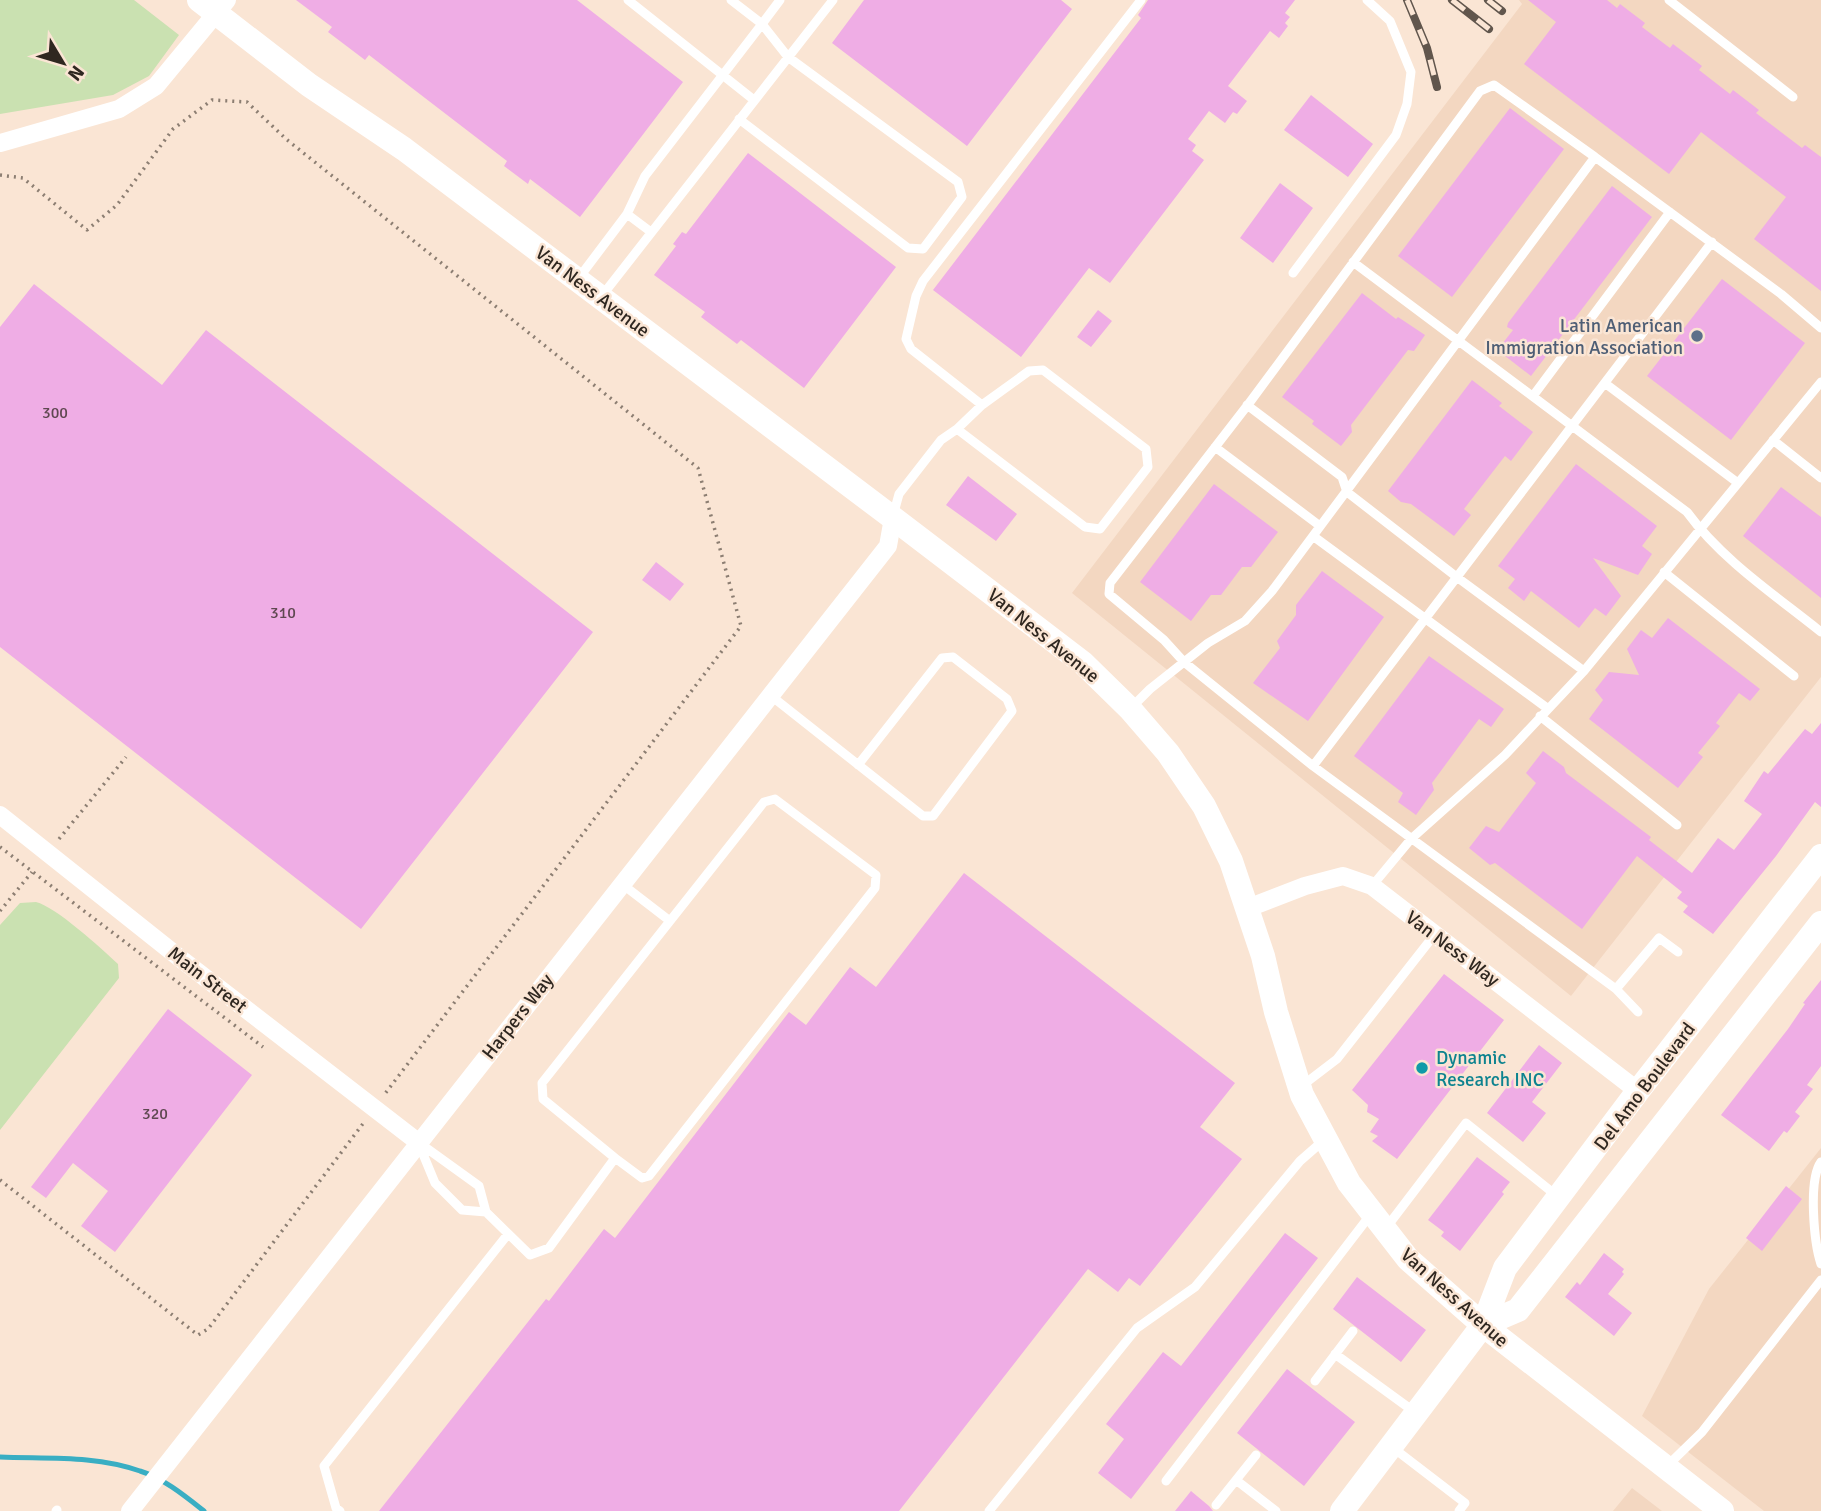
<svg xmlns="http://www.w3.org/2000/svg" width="1821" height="1511" viewBox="0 0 1821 1511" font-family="Signika,sans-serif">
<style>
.built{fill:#f3d7c1}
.green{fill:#cae1b1}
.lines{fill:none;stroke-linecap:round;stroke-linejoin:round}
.stream{stroke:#39aec3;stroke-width:5}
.building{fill:#efade5}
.path{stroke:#8c7e72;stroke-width:3.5;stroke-dasharray:2 5;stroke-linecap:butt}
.service{stroke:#fff;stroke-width:9}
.minor{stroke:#fff;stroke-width:18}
.secondary{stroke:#fff;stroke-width:24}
.rail-casing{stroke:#61564d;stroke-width:8}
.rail{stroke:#fae5d4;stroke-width:5;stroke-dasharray:16;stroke-linecap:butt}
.service-dot{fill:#5c6f8a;stroke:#fae5d4;stroke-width:2.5}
.culture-dot{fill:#0f9aa8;stroke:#fae5d4;stroke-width:2.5}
.labels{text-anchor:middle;stroke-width:5;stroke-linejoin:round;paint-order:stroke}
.number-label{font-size:16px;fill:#5f4851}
.street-label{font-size:19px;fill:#2f2720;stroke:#fae5d4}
.service-label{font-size:19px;fill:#4e5e75;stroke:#fae5d4;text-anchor:end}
.culture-label{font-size:19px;fill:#0d838f;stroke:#fae5d4;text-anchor:start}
</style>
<rect width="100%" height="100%" fill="#fae5d4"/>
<path class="built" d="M1519 0H1821V677L1571 996 1072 593 1522 4Z
M1821 1148V1511H1764L1642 1416 1709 1289Z
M1632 1488 1662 1511H1613Z"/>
<path class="green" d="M0 0H134L179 35 149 76 113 95 0 114Z
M36 902C56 907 101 948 118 964L119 978 0 1130V925L20 903Z"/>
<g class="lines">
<path class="stream" d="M0 1457C46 1459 95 1455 140 1471 163 1478 185 1496 204 1511"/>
</g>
<path class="building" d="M296 0H577L683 82 580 217 530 179 528 184 504 166 507 161 369 55 365 60 328 32 332 27Z
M864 0H1061L1072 9 967 146 832 43Z
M1148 0H1295L1285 13 1290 17 1285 23 1288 26 1279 38 1270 31 1228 86 1247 101 1237 114 1233 112 1225 123 1209 111 1188 139 1196 145 1192 151 1204 160 1110 283 1089 268 1021 357 933 290 1141 18 1138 15Z
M1528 0H1607L1617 8 1620 4 1645 23 1642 27 1670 48 1673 44 1702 66 1699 70 1730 94 1733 90 1759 110 1756 113 1802 148 1805 145 1821 157V291L1754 239 1786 197 1701 132 1669 174 1524 64 1556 22Z
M1311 95 1373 144 1348 177 1284 130Z
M1510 108 1564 149 1452 297 1398 256Z
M748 153 896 267 804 388 741 340 737 344 701 317 705 312 654 275 676 246 673 244 682 232 686 234Z
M1280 183 1313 208 1273 263 1240 238Z
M1612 186 1652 217 1531 376 1500 352 1502 350 1499 348 1513 330 1507 327 1508 323Z
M1722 279 1805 343 1731 440 1647 376Z
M34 284 162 385 206 330 593 632 361 929 0 647V327Z
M1362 293 1396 319 1398 317 1425 335 1414 351 1408 350 1351 425 1352 432 1341 446 1312 424 1314 421 1282 397Z
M1098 310 1112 321 1091 347 1077 337Z
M1472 380 1502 403 1499 406 1533 432 1511 461 1505 456 1464 509 1471 515 1454 536 1411 504 1401 502 1388 491Z
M1576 464 1657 526 1642 546 1652 554 1638 575 1593 558 1621 596 1606 616 1595 608 1579 628 1531 591 1524 601 1508 588 1515 579 1498 566Z
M968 476 1017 514 996 541 946 505Z
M1214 484 1278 532 1251 567H1242L1221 595H1211L1191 621 1140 582Z
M1781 487 1821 517V598L1743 536Z
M656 562 684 584 670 601 642 580Z
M1322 571 1384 617 1308 721 1253 683 1280 648 1277 641 1296 615V605Z
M1668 618 1760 689 1750 701 1739 693 1716 723 1720 726 1698 753 1703 757 1678 788 1589 719 1603 700 1595 690 1609 672 1639 675 1627 649 1641 630 1652 638Z
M1429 656 1504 709 1491 727 1479 719 1432 783 1434 790 1416 815 1398 802 1403 793 1354 756Z
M1821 723V807L1815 802 1776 856 1713 934 1683 912 1688 906 1677 898 1682 892 1637 856 1582 929 1495 863 1490 865 1469 848 1486 826 1499 832 1536 783 1526 773 1543 751 1564 767 1566 773 1651 837 1649 840 1692 873 1718 838 1734 850 1762 814 1744 801 1764 771 1768 774 1805 729 1812 734Z
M964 873 1235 1083 1200 1127 1242 1159 1140 1286 1129 1278 1118 1292 1088 1269 899 1511H379L546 1299 549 1301 604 1229 615 1238 789 1012 806 1025 850 967 876 987Z
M1444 974 1504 1020 1397 1159 1372 1141 1378 1136 1370 1132 1379 1119 1367 1112 1368 1105 1352 1090Z
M1821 980V1066L1807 1085 1813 1089 1795 1112 1800 1116 1787 1133 1784 1131 1769 1151 1721 1115 1788 1029 1805 1004 1803 1003Z
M168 1009 252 1075 115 1252 81 1226 108 1191 73 1163 46 1198 31 1187Z
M1539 1045 1562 1063 1532 1102 1546 1113 1523 1142 1487 1113Z
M1477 1157 1510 1182 1502 1192 1504 1194 1460 1251 1441 1236 1444 1232 1428 1220Z
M1786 1186 1802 1199 1762 1251 1746 1238Z
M1285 1233 1318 1258 1131 1499 1098 1473 1124 1439 1106 1424 1163 1352 1181 1366Z
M1604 1253 1624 1269 1622 1272 1624 1274 1608 1294 1632 1313 1614 1336 1565 1297 1577 1282 1580 1285Z
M1357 1277 1426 1330 1401 1362 1333 1309Z
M1287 1369 1355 1422 1304 1486 1237 1433Z
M1191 1491 1209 1506 1213 1511H1175Z"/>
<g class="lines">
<path class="path" d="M0 175 23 178 87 230 117 205 173 129 212 100 247 102 286 139 698 468 741 626 384 1095
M59 839 126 757
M0 847 263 1047
M0 911 32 872
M0 1180 198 1335 208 1329 365 1121"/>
<path class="service" d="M628 0 754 100
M731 0 762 24 780 0
M1669 0 1793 97
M1595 157 1781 294 1821 328
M627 214 651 232
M1353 262 1687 512C1722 560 1775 595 1821 632
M1293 273 1396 135 1407 104 1411 72 1390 21 1367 0
M578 279 627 214 645 176 762 24 788 57 958 182 962 197 923 249 908 248 739 119
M601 297 833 0
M1606 384 1738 483
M1533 396 1670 212
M982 405 911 349 906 339 916 296 923 281 1141 0
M1247 405 1342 477 1347 492 1458 578 1584 671
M1773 440 1821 478
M1215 447 1320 526
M893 516 899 494 941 440 957 429 982 405 1029 371 1043 370 1146 449 1148 467 1100 529 1085 527 957 429
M1313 536 1547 708
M1664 572 1794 676
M770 695 923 816H933L1012 711 1007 699 953 657 942 658 858 765
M1131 708 1150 689 1208 643 1245 621 1272 591 1595 157 1494 85 1480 91 1250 402 1110 583 1109 594 1164 640 1184 662 1313 766 1616 989 1659 938 1678 952
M1540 716 1677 825
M1313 766 1712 242
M622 884 670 921
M1372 886 1411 839 1505 755 1584 671 1821 382
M1616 989 1638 1012
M1303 1085 1337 1059 1435 934
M418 1142 479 1186 486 1212 462 1210 435 1183Z
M1821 1162C1808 1180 1814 1243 1821 1264
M486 1212 530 1255 549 1248 615 1158 642 1178 649 1176 875 888 876 875 775 799 764 802 542 1083 543 1099 615 1158
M1386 1228 1466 1123 1557 1196
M1335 1354 1416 1413
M1315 1381 1353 1331
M1392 1447 1465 1503 1459 1511
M1666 1467 1702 1432 1821 1280
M1236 1480 1276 1511
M1166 1481 1371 1214
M1216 1505 1256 1455
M56 1511 57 1510
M340 1511 336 1508 324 1466 508 1234
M989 1511 1137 1328 1195 1287 1300 1161 1324 1140"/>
<path class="minor" d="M0 143 119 109 156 86 227 0
M0 815 181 959 418 1142
M1248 908 1305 886 1343 876 1372 886 1638 1091
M130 1511 888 546 893 518"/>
<path class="secondary" d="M199 0 309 85 404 149 893 518 1083 663 1130 709 1168 753 1204 806 1231 861 1263 956 1276 1012 1302 1095 1349 1183 1408 1259 1483 1325 1722 1511
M1483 1325 1518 1310 1821 923
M1342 1511 1483 1325 1505 1268 1638 1091 1821 856"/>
<defs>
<path id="rail" d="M1407 0 1427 48 1437 87
M1452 0 1489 29
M1488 0 1502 11"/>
</defs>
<use href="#rail" class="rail-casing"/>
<use href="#rail" class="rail"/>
</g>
<circle class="service-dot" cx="1697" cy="336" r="7"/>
<circle class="culture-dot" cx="1422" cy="1068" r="7"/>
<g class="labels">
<g class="number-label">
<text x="55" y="418">300</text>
<text x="283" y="618">310</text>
<text x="155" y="1119">320</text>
</g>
<g class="street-label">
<text transform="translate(593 291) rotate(37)" y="7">Van Ness Avenue</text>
<text transform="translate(1044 635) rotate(39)" y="7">Van Ness Avenue</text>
<text transform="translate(1453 948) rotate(37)" y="7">Van Ness Way</text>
<text transform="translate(208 979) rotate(38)" y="7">Main Street</text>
<text transform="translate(517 1016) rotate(-52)" y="7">Harpers Way</text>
<text transform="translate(1644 1086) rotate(-53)" y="7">Del Amo Boulevard</text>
<text transform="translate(1455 1297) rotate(42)" y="7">Van Ness Avenue</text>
</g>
<g class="service-label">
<text x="1683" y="332">Latin American<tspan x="1683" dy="22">Immigration Association</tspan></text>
</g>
<g class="culture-label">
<text x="1436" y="1064">Dynamic<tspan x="1436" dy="22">Research INC</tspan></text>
</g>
</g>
<g transform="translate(63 63) rotate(128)" stroke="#fae5d4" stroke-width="5" paint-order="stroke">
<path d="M0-5L12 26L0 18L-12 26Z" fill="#2f2720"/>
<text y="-10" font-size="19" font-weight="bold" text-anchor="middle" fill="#2f2720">N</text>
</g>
</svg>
